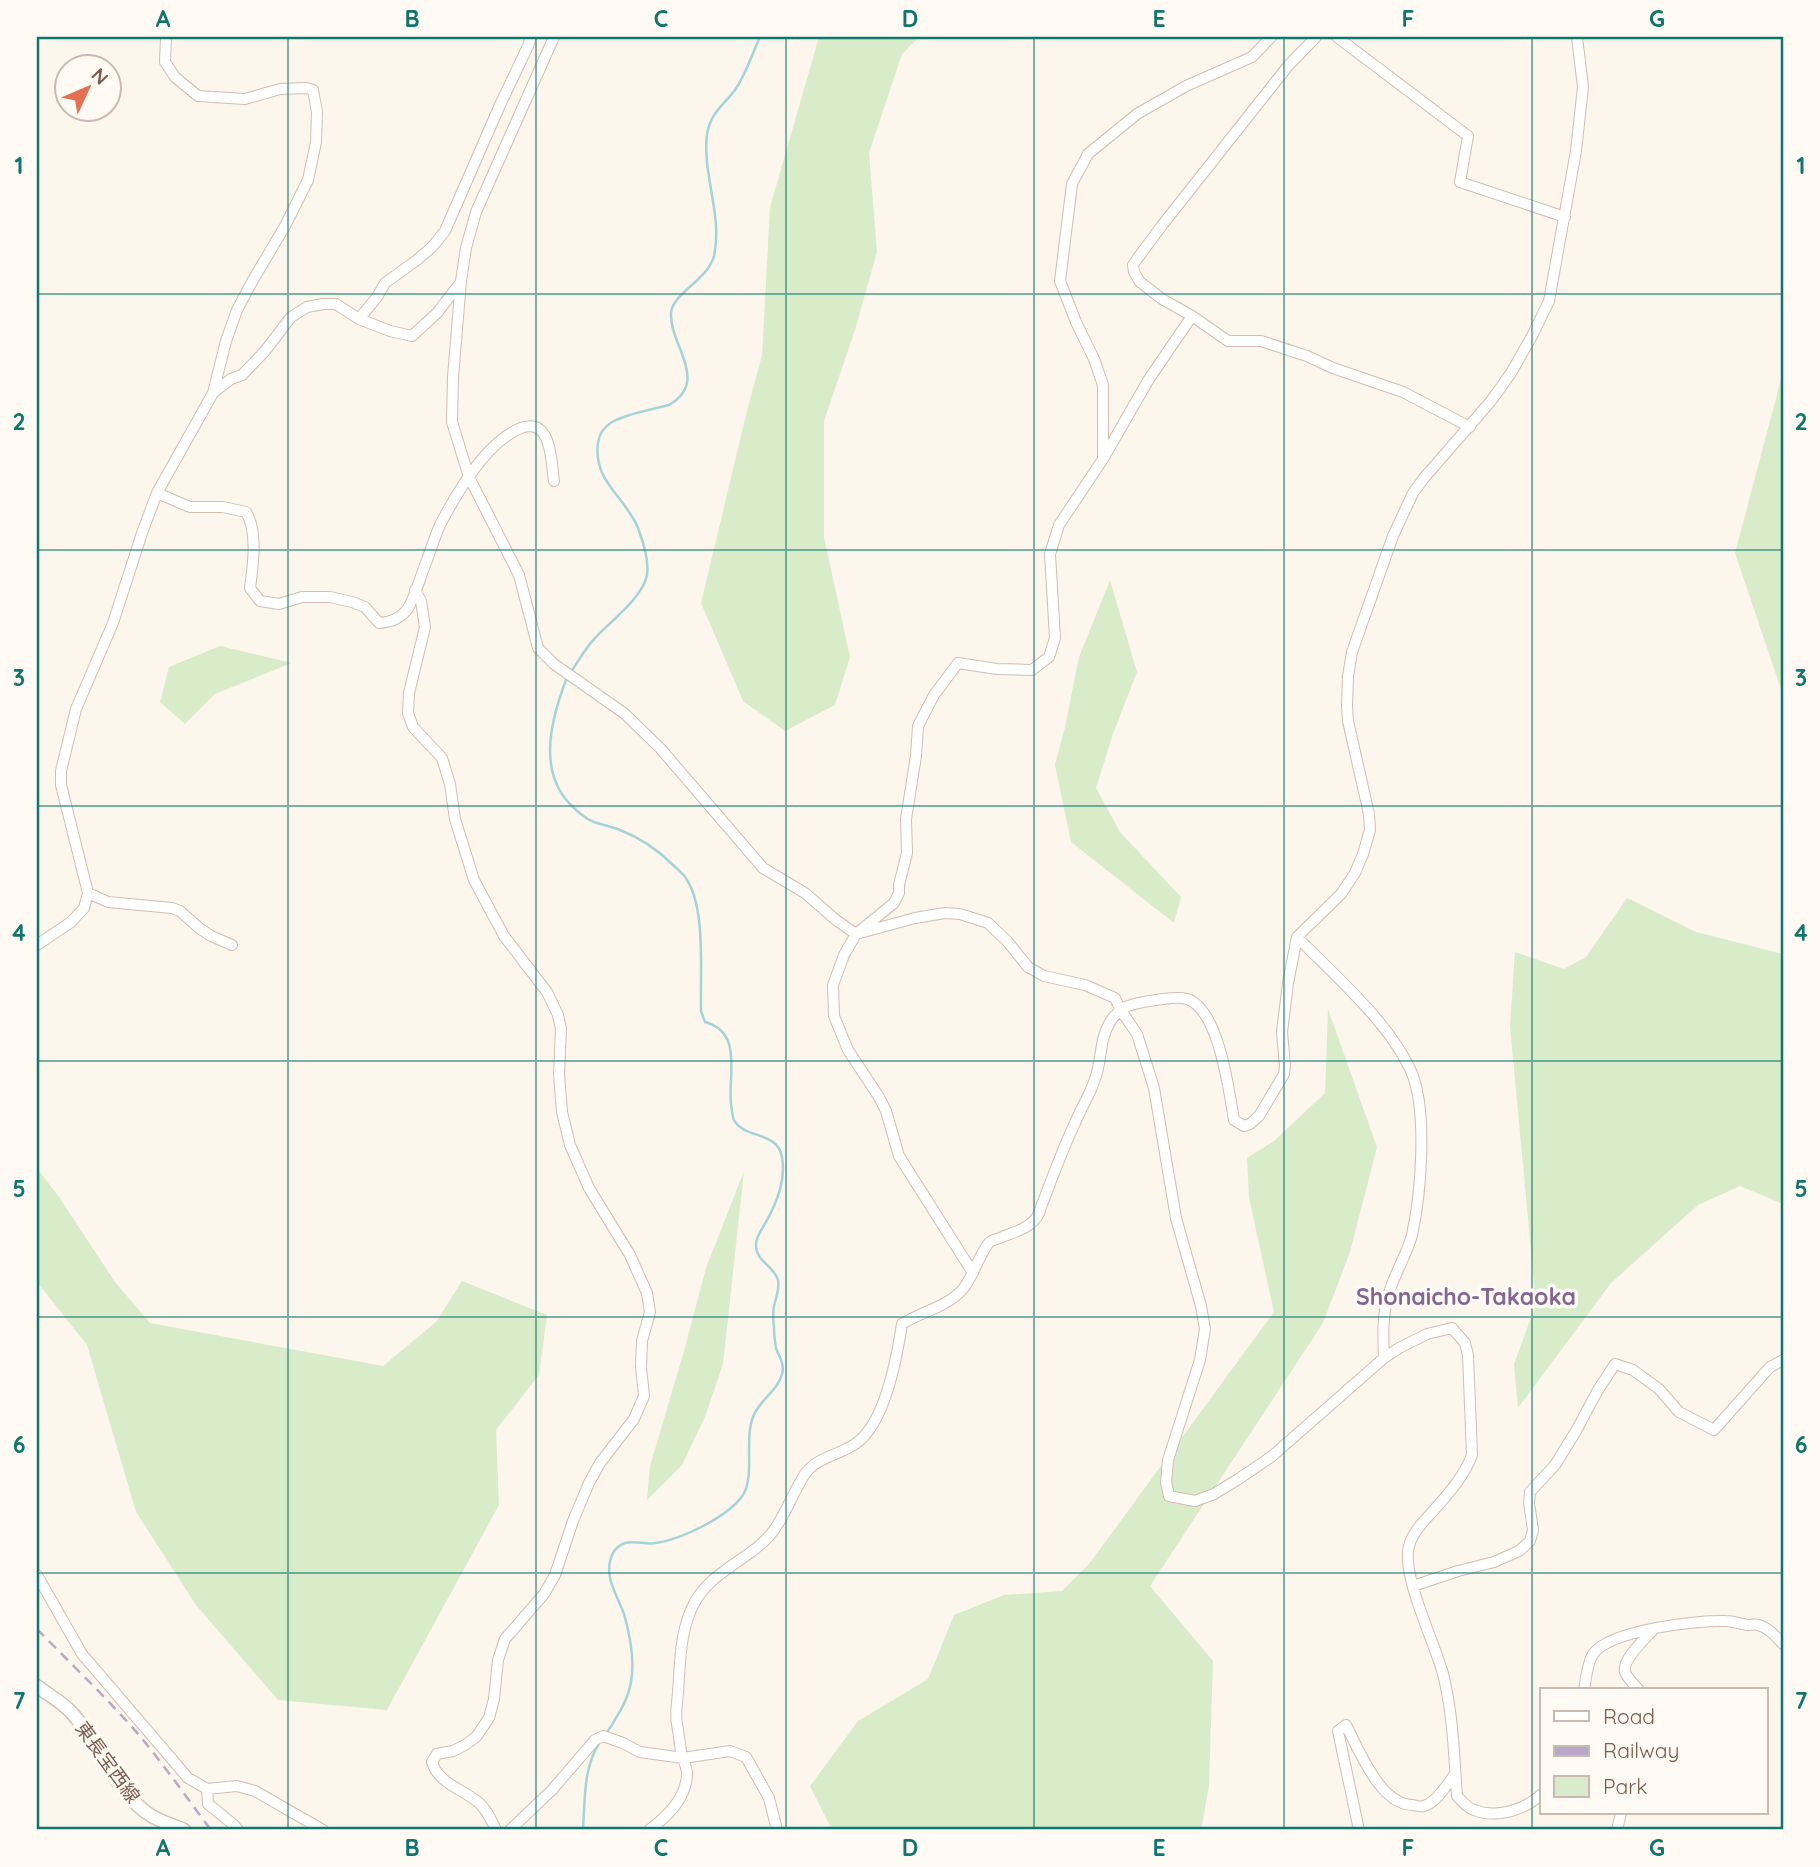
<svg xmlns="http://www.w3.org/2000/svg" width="1820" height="1867" viewBox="0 0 1820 1867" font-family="Quicksand,'Noto Sans JP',sans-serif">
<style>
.green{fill:#d8ecc9}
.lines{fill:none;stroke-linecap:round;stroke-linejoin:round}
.stream{stroke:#a5d3da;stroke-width:2.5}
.street-casing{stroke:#d1beb0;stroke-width:12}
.secondary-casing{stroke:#d6c0b0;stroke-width:15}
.street{stroke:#fff;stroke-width:10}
.secondary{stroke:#fff;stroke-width:12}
.rail{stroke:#b9a8c9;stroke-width:2.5;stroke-dasharray:10 7;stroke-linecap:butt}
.grid{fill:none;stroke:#0f766e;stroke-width:2;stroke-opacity:0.55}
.labels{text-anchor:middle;stroke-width:7;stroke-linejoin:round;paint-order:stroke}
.street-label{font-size:19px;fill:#7a5c4d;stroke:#fffaf3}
.quarter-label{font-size:23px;font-weight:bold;fill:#846695;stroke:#fffaf3}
.neatline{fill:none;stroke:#0f766e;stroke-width:2.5}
.grid-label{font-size:23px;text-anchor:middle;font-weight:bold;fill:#0f766e}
</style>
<rect width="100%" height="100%" fill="#fdf6ec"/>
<path class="green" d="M819 37H919L902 54 869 153 877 252 855 330 824 421V537L850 657 835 705 785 731 743 701 701 603 747 411 762 355 770 207Z
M1783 372V695L1735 553Z
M1110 580 1137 672 1113 734 1096 788 1120 832 1181 897 1174 923 1071 842 1055 765 1065 727 1079 657Z
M220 646 292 663 215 694 185 724 160 702 169 667Z
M1627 898 1696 932 1783 954V1204L1740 1186 1698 1205 1611 1283 1518 1408 1514 1364 1536 1304 1510 1026 1515 952 1564 969 1586 957Z
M1328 1009 1377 1147 1350 1252 1323 1323 1150 1586 1213 1661 1209 1786 1201 1830H832L810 1786 858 1721 928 1679 954 1615 1004 1595 1062 1591 1089 1564 1274 1312 1249 1198 1247 1158 1274 1141 1325 1093Z
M37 1168 59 1197 115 1282 150 1323 383 1366 436 1322 462 1281 547 1315 539 1375 496 1430 499 1505 387 1710 278 1700 196 1605 136 1512 87 1345 37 1282Z
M744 1171 723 1364 705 1417 682 1465 647 1500 650 1466 684 1351 706 1268Z"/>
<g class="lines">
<path class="stream" d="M571 672C579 660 586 647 596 637 611 621 643 597 647 575 649 561 643 541 638 528 625 496 593 482 598 443 599 434 604 427 612 422 629 413 651 410 669 405 710 381 670 346 671 314 671 294 708 280 714 256 723 215 702 175 707 134 711 112 723 106 735 90 746 74 752 54 760 37
M567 677C552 717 537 768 569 803 577 811 584 818 594 822 603 825 612 827 620 830 641 838 657 849 673 865 677 869 684 874 687 880 706 909 700 976 701 1011L705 1022C743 1032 728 1074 731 1104 732 1109 732 1115 734 1120 744 1139 778 1131 782 1157 786 1180 777 1202 766 1222 762 1229 755 1238 756 1246 756 1261 774 1266 778 1280 780 1290 776 1297 774 1306 773 1313 773 1321 774 1327 774 1334 775 1342 776 1348 779 1357 785 1364 782 1374 778 1391 759 1400 753 1417 744 1440 755 1476 743 1495 728 1517 682 1539 656 1543 646 1545 635 1540 625 1543 620 1545 615 1549 613 1553 602 1575 617 1594 624 1614 630 1635 635 1660 631 1682 628 1701 616 1718 606 1734
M583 1830C585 1801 583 1767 600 1742"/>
<defs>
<path id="street" d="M554 37 476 212 466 248 461 281 453 377 452 422 469 477 519 575 538 648 554 664 625 714 660 748 763 868 805 893 836 920 856 934 915 918 945 913 960 914 988 923 1007 941 1028 967 1044 976 1085 985 1115 998 1120 1009 1137 1034 1154 1088 1176 1218 1201 1306 1205 1329 1200 1360 1168 1460 1166 1482 1169 1496 1195 1501 1214 1494 1237 1480 1271 1457 1384 1358 1399 1348 1427 1334 1452 1328 1465 1343 1468 1355 1472 1455C1464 1477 1448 1494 1433 1511 1424 1521 1412 1533 1409 1546 1401 1575 1435 1643 1443 1674 1453 1713 1454 1755 1457 1796 1462 1801 1467 1808 1474 1810 1497 1819 1524 1810 1542 1794
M1316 37 1288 66 1163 224 1137 259 1133 265 1134 272 1140 282 1162 299 1192 316 1228 341H1261L1307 356 1333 368 1403 392 1470 427
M1337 37 1468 136 1460 182 1565 217
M359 319 377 297 385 283 417 260 432 247 445 231 500 105 528 46 531 37
M214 392 231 379 242 375 265 351 291 317 307 307 323 304H336L359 319 390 331 412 336 437 313 461 282
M1103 458V385L1094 359 1076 322 1060 281 1072 184 1088 154 1137 114 1186 86 1252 57 1271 37
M157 493 190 507H223L246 512C258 531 253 566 250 588L260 601 279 604 302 597H330L352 602 365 607 379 623C391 622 399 619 407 610 414 600 422 572 427 560 431 549 435 536 440 525 456 494 487 441 521 428 552 417 551 461 554 481
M415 590 421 601 425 627 409 693 408 713 413 727 442 758 450 784 455 819 474 880 504 936 547 992 558 1015 561 1029 559 1074 562 1112 570 1145 589 1188 630 1255 647 1293 650 1312 642 1341 641 1367 644 1396 634 1419 600 1463 589 1483 573 1521 555 1575 544 1594 505 1639 498 1660 494 1699 489 1718 476 1737 465 1745 453 1751 437 1754 432 1762C438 1783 462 1789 478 1802 487 1809 491 1820 496 1830
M88 893 108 902 172 908 180 911 199 928 211 936 232 945
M1297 937C1335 976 1389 1022 1411 1071 1428 1110 1421 1194 1412 1235 1407 1254 1396 1271 1390 1290 1382 1312 1383 1335 1384 1358
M37 945 71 922 84 908 88 893 61 785V771L76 709 113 623 142 533 157 493 213 393 226 341 237 310 253 280 285 226 308 180 316 142 317 112 313 90 306 88 280 89 245 99 198 96 175 77 165 62 166 37
M973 1273 899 1156 886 1111 879 1097 848 1050 834 1016 833 985 844 955 856 934 894 903 899 893V885L907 853 906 819 916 756 918 726 934 695 958 663 997 669 1032 670 1049 657 1055 638 1050 554 1059 525 1103 459 1149 379 1192 316
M37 1575 82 1654 188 1778 207 1789 237 1786 255 1791 323 1830
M1413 1586 1458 1571 1494 1562 1519 1551 1530 1541 1533 1530 1529 1503 1530 1492 1555 1465 1576 1431 1598 1390 1615 1364 1633 1370 1659 1389 1679 1412 1714 1430 1770 1367 1783 1360
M1584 1690C1586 1679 1587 1664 1593 1654 1610 1630 1698 1620 1726 1621 1733 1621 1740 1624 1747 1625 1751 1625 1755 1624 1758 1625 1768 1627 1777 1637 1783 1644
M1639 1690C1635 1685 1627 1678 1625 1672 1622 1659 1645 1639 1653 1630
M207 1789 208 1804 234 1825 238 1830
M510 1830 552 1790 595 1740 603 1736 623 1743 640 1752 683 1758 730 1751 746 1757 769 1798 777 1830
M649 1830C667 1817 685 1800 687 1776 688 1770 684 1762 682 1756 680 1746 679 1735 677 1724 675 1714 677 1703 678 1693 680 1662 680 1627 696 1600 711 1575 739 1563 760 1545 783 1526 789 1498 805 1474 817 1456 843 1455 859 1441 886 1419 897 1357 902 1324 922 1311 946 1308 963 1289 972 1279 982 1248 990 1242 992 1240 996 1239 1000 1238 1016 1231 1037 1227 1041 1207 1052 1179 1062 1150 1075 1123 1081 1108 1090 1095 1095 1079 1102 1061 1099 1040 1110 1022 1121 1004 1136 1003 1156 1000 1166 999 1178 996 1187 999 1219 1009 1229 1091 1234 1120L1244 1126 1250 1124 1259 1116 1284 1074 1285 1066 1282 1032 1288 983 1297 937 1341 894 1355 873 1363 854 1370 830 1369 814 1348 721 1347 706 1348 676 1352 652 1393 536 1413 493 1424 478 1491 401 1511 373 1532 336 1549 301 1576 151 1583 87 1577 37
M1359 1830 1338 1731 1346 1725C1359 1750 1380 1805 1413 1805 1417 1806 1421 1807 1424 1806 1437 1802 1447 1784 1455 1774
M1617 1830 1621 1813"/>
<path id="secondary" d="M37 1686C48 1695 62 1702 71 1712 101 1744 113 1791 150 1815 161 1822 173 1825 184 1830"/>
</defs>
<use href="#street" class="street-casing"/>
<use href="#secondary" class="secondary-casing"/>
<use href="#street" class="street"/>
<use href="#secondary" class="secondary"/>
<path class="rail" d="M37 1629C71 1664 107 1698 139 1735 164 1765 187 1798 211 1830"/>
</g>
<path class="grid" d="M288 37V1830M536 37V1830M786 37V1830M1034 37V1830M1284 37V1830M1532 37V1830M37 294H1783M37 550H1783M37 806H1783M37 1061H1783M37 1317H1783M37 1573H1783"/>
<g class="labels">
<g class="street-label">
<text transform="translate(108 1762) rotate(54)" y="7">東長宝西線</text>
</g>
<g class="quarter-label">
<text x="1466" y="1305">Shonaicho-Takaoka</text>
</g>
</g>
<rect width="1820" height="1867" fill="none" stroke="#fffaf3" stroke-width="77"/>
<rect x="1540" y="1688" width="228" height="126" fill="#fffaf3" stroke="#cabbb1" stroke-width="2"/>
<rect x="1554" y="1711" width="35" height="10" fill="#ffffff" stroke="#cabbb1" stroke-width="2"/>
<text x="1603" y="1724" font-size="21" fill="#7a5c4d">Road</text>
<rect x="1554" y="1746" width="35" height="10" fill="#b9a8c9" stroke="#cabbb1" stroke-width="2"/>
<text x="1603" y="1758" font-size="21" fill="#7a5c4d">Railway</text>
<rect x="1554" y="1776" width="35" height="21" fill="#d8ecc9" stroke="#cabbb1" stroke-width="2"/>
<text x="1603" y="1794" font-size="21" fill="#7a5c4d">Park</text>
<g transform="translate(88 88) rotate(46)"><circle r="33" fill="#fffaf3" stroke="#cabbb1" stroke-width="2"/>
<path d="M0-5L12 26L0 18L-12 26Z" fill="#e76f51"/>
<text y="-10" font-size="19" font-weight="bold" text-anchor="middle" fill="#7a5c4d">N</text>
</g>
<rect x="38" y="38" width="1744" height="1790" class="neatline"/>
<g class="grid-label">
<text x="163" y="27">A</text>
<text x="412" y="27">B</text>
<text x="661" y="27">C</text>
<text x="910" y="27">D</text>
<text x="1159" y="27">E</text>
<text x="1408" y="27">F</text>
<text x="1657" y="27">G</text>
<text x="19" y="174">1</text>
<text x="1801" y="174">1</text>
<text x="19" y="430">2</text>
<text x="1801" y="430">2</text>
<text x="19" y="686">3</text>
<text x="1801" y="686">3</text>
<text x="19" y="941">4</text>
<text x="1801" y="941">4</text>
<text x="19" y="1197">5</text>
<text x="1801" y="1197">5</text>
<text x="19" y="1453">6</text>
<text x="1801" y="1453">6</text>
<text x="19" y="1709">7</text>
<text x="1801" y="1709">7</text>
<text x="163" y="1856">A</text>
<text x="412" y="1856">B</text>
<text x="661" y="1856">C</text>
<text x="910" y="1856">D</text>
<text x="1159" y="1856">E</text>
<text x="1408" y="1856">F</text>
<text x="1657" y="1856">G</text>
</g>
</svg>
